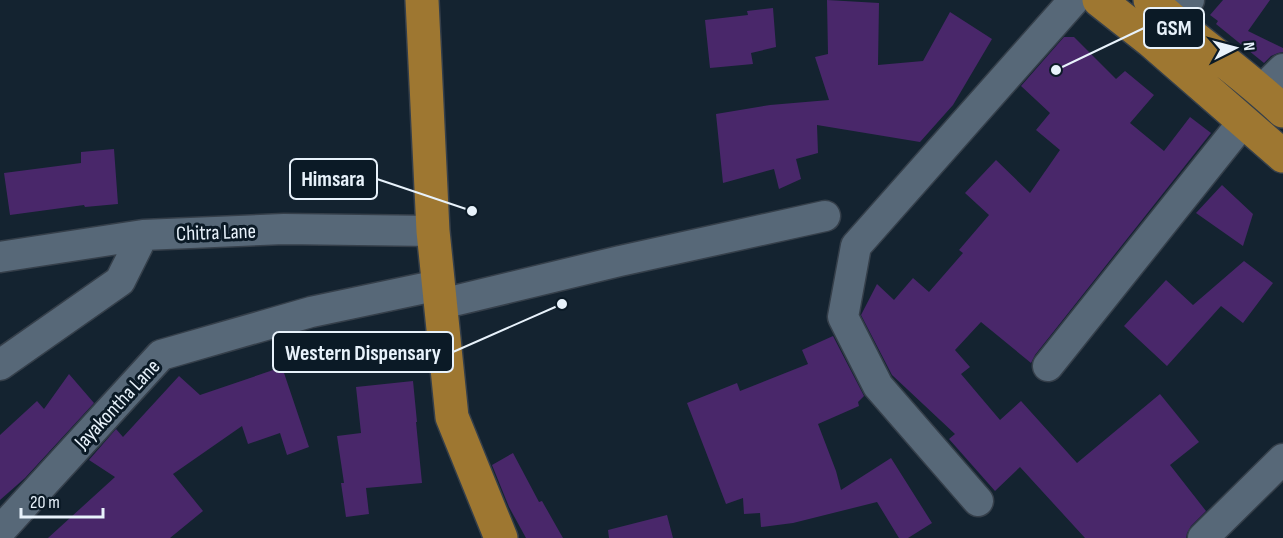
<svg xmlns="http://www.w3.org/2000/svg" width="1283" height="538" viewBox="0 0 1283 538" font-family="'Sofia Sans Condensed',sans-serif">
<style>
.building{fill:#49276a}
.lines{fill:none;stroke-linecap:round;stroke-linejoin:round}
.street-casing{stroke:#353f4a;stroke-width:33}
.primary-casing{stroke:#353f4a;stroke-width:36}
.street{stroke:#576878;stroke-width:30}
.primary{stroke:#9e7731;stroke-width:33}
.labels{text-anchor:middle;stroke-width:6;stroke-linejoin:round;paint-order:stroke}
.street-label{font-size:21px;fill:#e8f2fb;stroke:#0b1a26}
.leader{fill:none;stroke:#e8f2fb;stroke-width:2}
.callout-dot{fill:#e8f2fb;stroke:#0b1a26;stroke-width:2}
.callout{fill:#0b1a26;stroke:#e8f2fb;stroke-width:2}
.callout-label{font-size:22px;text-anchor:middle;font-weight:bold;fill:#e8f2fb}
</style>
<rect width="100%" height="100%" fill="#142330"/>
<path class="building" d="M827 0 879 3 878 65 923 61 950 12 992 39 953 105 920 142 817 125 818 153 796 159 801 179 779 189 774 169 723 183 716 114 770 105 829 100 815 57 828 54Z
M1223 0H1270L1248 31 1283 48V52L1278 53 1271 56 1264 63 1216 24 1218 21 1210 15Z
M773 8 776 47 751 53 753 64 710 68 705 20 748 15 747 11Z
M1064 37H1074L1116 79 1125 71 1154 95 1130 123 1164 151 1190 117 1211 133 1035 355 1031 363 981 322 955 350 970 367 961 374 1000 420 1021 401 1077 463 1160 394 1199 442 1170 465 1206 511 1191 526 1187 533 1186 538H1085L1020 467 995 491 949 439 955 434 892 375 861 315 877 284 894 300 913 278 929 292 963 253 959 250 989 215 965 193 996 160 1030 193 1060 150 1036 130 1050 113 1021 86Z
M114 149 118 204 85 207 84 205 10 215 4 173 81 163V152Z
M1222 185 1253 214 1243 246 1196 213Z
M1244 261 1273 283 1243 323 1221 306 1167 366 1124 326 1166 280 1193 305Z
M833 336 864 396 858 402 859 406 818 424 836 471 841 490 891 458 932 523 908 538H899L877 502 793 523 761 527 760 513 744 514 743 498 726 504 687 403 737 383 740 391 808 364 802 350Z
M282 367 309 447 287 455 280 433 248 444 242 426 173 474 203 511 170 538H48L115 477 89 460 116 429 123 437 179 376 200 395Z
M69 374 94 403 25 478 0 500V435L37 401 44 409Z
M413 381 417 422H416L422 483 366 488 369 514 346 517 341 483H344L337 436 361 433 356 387Z
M513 453 539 502 542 501 563 538H526L509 507 492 465Z
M667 515 673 538H609L608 530Z"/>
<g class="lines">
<defs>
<path id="street" d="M1171 20 1189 0
M1261 91 1283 69
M0 257 143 235 284 229 433 231
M441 304 620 261 825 216
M0 365 120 281 143 235
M1048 366 1243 122
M978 501 878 386 843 317 856 246 1074 0
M0 531 161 355 311 312 439 285
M1203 538 1283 459"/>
<path id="primary" d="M422 0 433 231 452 417 501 538
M1099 0 1151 41 1283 156
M1150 0C1192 39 1241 71 1283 111"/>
</defs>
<use href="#street" class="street-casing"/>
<use href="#primary" class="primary-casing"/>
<use href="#street" class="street"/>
<use href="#primary" class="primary"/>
</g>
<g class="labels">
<g class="street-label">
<text transform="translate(216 232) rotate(-2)" y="7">Chitra Lane</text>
<text transform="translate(117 404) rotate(-47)" y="7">Jayakontha Lane</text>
</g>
</g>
<path class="leader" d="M1056 70L1144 28M472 211L377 179M562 304L453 352"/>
<g class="callout-dot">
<circle cx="1056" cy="70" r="6"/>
<circle cx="472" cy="211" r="6"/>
<circle cx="562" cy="304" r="6"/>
</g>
<g class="callout">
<rect x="1144" y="8" width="60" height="40" rx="6"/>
<rect x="290" y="159" width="87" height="40" rx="6"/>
<rect x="273" y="332" width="180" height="40" rx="6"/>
</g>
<g class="callout-label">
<text x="1174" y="35">GSM</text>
<text x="333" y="186">Himsara</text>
<text x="363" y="360">Western Dispensary</text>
</g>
<g transform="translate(1235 48) rotate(84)" stroke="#0b1a26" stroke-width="4.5" paint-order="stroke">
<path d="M0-4.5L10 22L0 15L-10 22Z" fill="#e8f2fb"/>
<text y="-9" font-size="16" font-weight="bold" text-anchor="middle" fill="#e8f2fb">N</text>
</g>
<path d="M21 508v9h82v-9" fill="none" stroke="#e8f2fb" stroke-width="3"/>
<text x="30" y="508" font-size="18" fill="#e8f2fb" stroke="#0b1a26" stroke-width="4.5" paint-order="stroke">20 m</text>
</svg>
